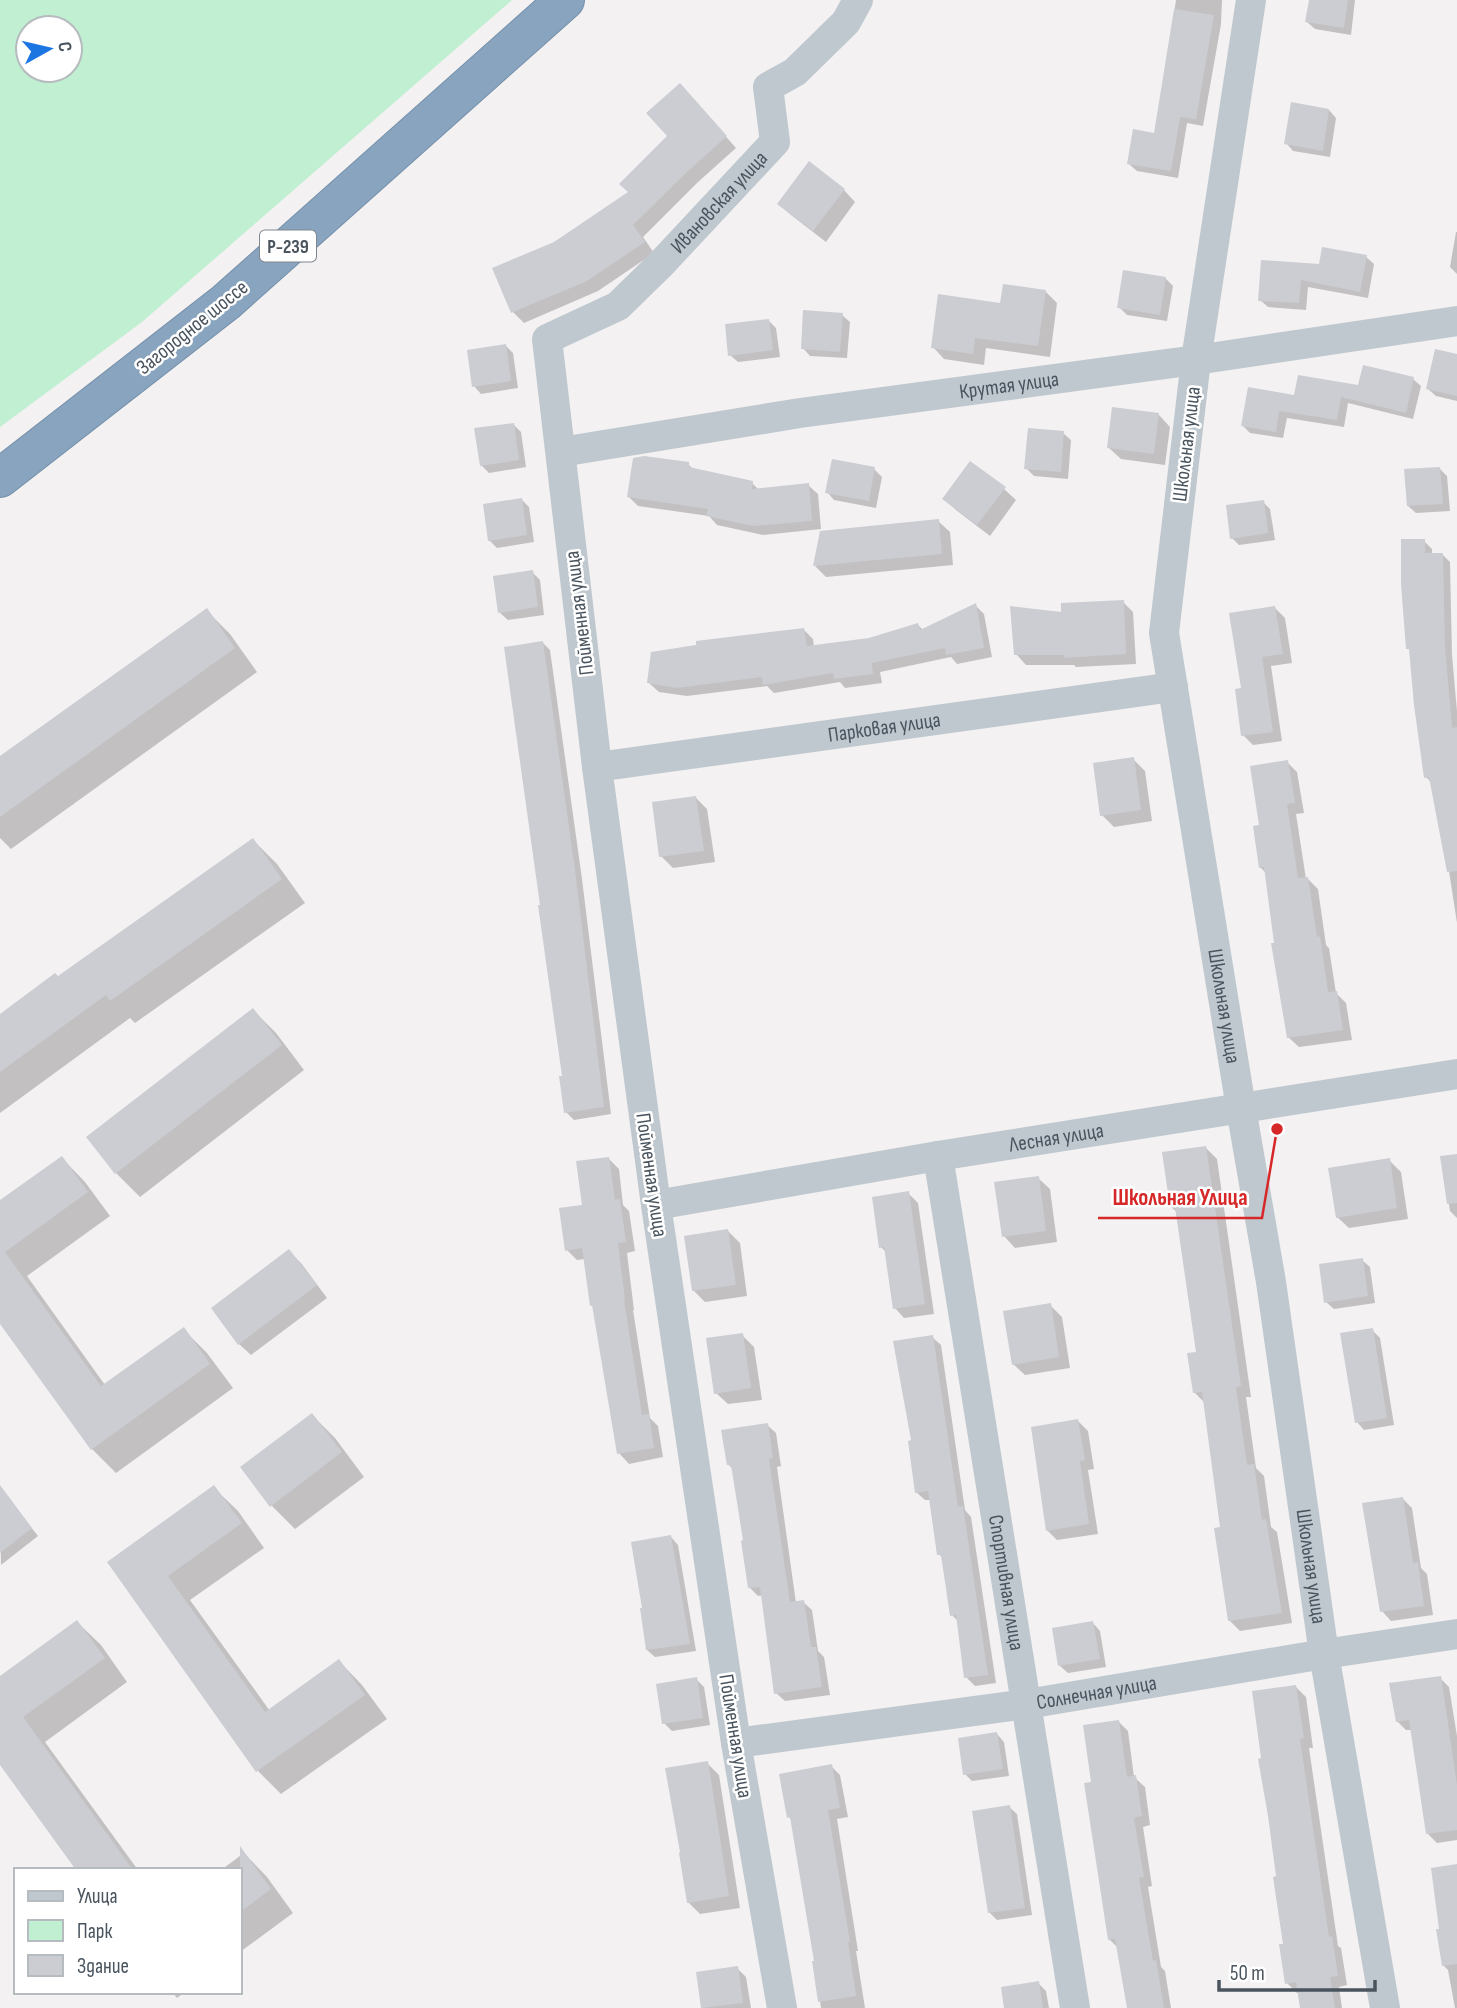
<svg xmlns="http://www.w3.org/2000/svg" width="1457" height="2008" viewBox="0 0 1457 2008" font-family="'Sofia Sans Condensed',sans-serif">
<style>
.green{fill:#c0efd2;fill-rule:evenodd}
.shadow{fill:#0003}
.building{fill:#cbcdd3}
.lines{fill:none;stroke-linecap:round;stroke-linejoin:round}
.highway-casing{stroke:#748faa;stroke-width:40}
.minor{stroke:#bfc8cf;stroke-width:30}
.highway{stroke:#89a4be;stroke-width:38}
.labels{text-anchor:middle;stroke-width:5;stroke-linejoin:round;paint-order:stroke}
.shield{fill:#fff;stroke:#80878e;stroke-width:2}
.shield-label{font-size:19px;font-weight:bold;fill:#49545e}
.street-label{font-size:21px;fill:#49545e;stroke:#fff}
.leader{fill:none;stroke:#d62828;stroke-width:2.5}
.callout-dot{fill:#d62828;stroke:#fff;stroke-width:2.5}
.callout-label{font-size:23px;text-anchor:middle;font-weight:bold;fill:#d62828;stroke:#fff;stroke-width:5;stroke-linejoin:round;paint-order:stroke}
</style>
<rect width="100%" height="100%" fill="#f3f1f1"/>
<path class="green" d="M0 0H512L142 322 0 427ZM28 28H70V70H28Z"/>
<path class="shadow" d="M1176 0H1222L1221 24 1203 126 1187 123 1178 178 1137 171 1129 164 1156 135Z
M1311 0H1355L1351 35 1315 29 1307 22Z
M690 96 736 148 697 183 643 237 654 253 598 291 524 323 513 312 555 243 630 192 669 136Z
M1329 110 1336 118 1330 157 1293 151 1286 143Z
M844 190 855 202 826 242 791 215 779 204Z
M1456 232H1457V274L1450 267Z
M1366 257 1374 264 1368 298 1308 287 1306 310 1268 307 1260 300 1320 266Z
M1165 278 1173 286 1167 321 1127 315 1119 307Z
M1045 291 1057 303 1050 357 986 348 984 365 944 359 933 347 1002 305Z
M842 315 850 322 847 358 810 356 803 348Z
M769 321 776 328 780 357 738 362 730 355Z
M506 346 513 353 518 388 481 394 474 386Z
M1457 356V401L1436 396 1428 389Z
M1413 379 1421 386 1413 419 1348 403 1344 427 1287 418 1283 438 1250 433 1242 425 1296 397Z
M1159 415 1170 427 1165 465 1121 459 1109 448Z
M514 425 521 432 526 467 489 473 481 465Z
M1063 433 1071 440 1068 479 1034 476 1026 468Z
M688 464 695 471 752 483 759 490 808 485 818 494 821 529 763 535 717 525 709 516 638 506 629 497Z
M874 469 882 477 876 508 834 500 827 492Z
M1440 469 1447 476 1450 511 1416 513 1408 506Z
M1004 489 1016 500 990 536 956 510 944 499Z
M522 500 529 507 534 542 497 548 489 540Z
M1263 502 1270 509 1275 540 1239 545 1232 538Z
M938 521 950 532 953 565 826 577 815 566Z
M1424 541 1432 549V555H1443L1450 562 1452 655 1457 711V923L1444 839 1432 783 1426 777 1411 652 1408 648Z
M532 572 540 580 544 615 508 620 500 613Z
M1123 602 1133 612 1136 664 1076 667 1074 665H1026L1016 654 1063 614Z
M975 605 984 614 992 657 957 664 951 657 880 672 882 683 845 688 840 682 774 693 767 686 687 696 659 692 649 683 804 630 813 639 814 647 869 640 918 625 923 630Z
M1275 608 1285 618 1292 663 1271 666 1282 741 1253 745 1243 735V690Z
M206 610 230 634 257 672 11 849 0 838V759Z
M543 643 550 650 582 879 611 1114 574 1120 566 1112Z
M1133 759 1145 771 1152 821 1114 827 1102 815Z
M1287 762 1297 772 1304 813 1296 814 1306 879H1308L1318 889 1326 945 1329 948 1336 993 1346 1003 1352 1040 1299 1047 1288 1037 1266 873 1260 867 1261 826Z
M695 797 707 809 715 862 673 868 661 856Z
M253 840 277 864 305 903 135 1023 130 1018 0 1113V1016L58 978Z
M253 1010 276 1033 304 1070 140 1197 116 1173 89 1137Z
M1206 1148 1217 1159 1251 1397H1246L1256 1468 1264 1476 1271 1527 1277 1532 1292 1623 1240 1631 1229 1620 1222 1528 1205 1403 1194 1392 1198 1353 1178 1213 1171 1207Z
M1457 1155V1218L1450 1211 1442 1158Z
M62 1158 85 1182 110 1216 27 1276 105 1385 183 1329 207 1353 233 1388 116 1473 92 1449 0 1321V1203Z
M609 1159 619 1169 623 1205 629 1211 635 1251 627 1253 634 1310H633L650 1418 658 1426 663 1457 629 1464 619 1453 594 1307 591 1305 585 1259 577 1260 567 1250 584 1206Z
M1389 1160 1401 1172 1408 1219 1349 1228 1337 1217Z
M1038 1178 1050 1189 1057 1242 1015 1248 1004 1236Z
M908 1193 918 1203 934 1314 904 1318 895 1308 887 1253 881 1247Z
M728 1231 740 1243 747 1296 705 1302 693 1290Z
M289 1251 301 1263 327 1298 251 1355 239 1344Z
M1362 1260 1370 1267 1375 1303 1334 1309 1326 1302Z
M1050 1305 1062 1317 1070 1368 1025 1375 1013 1364Z
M1372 1330 1380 1338 1394 1425 1364 1430 1357 1422Z
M742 1335 754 1347 762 1400 728 1404 716 1393Z
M932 1337 941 1345 965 1510 971 1517 996 1683 975 1686 966 1677 959 1622 952 1615 944 1560 939 1554 931 1500H925L916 1492 913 1442Z
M312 1415 335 1438 364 1477 295 1529 271 1505Z
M1078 1421 1088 1431 1094 1469 1088 1470 1098 1534 1057 1540 1047 1530Z
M767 1425 776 1433 781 1466 777 1467 796 1603 803 1602 812 1610 818 1651 824 1657 830 1695 785 1701 776 1693 763 1595 758 1596 750 1588 745 1542 734 1470 728 1464Z
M214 1488 238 1511 264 1548 190 1600 270 1711 339 1661 362 1685 387 1719 281 1794 258 1771 109 1563Z
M5 1494 38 1536 1 1565 0 1498Z
M1402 1498 1412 1508 1421 1568 1427 1574 1433 1615 1391 1621 1382 1611Z
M671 1537 678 1545 696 1651 655 1657 647 1650Z
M77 1622 101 1645 127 1682 45 1742 138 1870H78L0 1762V1678Z
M1093 1623 1100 1631 1106 1667 1068 1673 1060 1666Z
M1440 1678 1449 1687 1457 1736V1840L1437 1843 1428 1834 1412 1730H1406L1397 1721Z
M696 1679 704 1687 710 1725 672 1731 664 1723Z
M1296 1687 1306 1697 1313 1748H1309L1338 1946 1341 1948 1347 1985 1339 1987 1342 2008H1301L1299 1993H1297L1287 1983 1285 1945 1278 1878Z
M1119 1722 1128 1731 1134 1777 1145 1787 1150 1825 1143 1827 1152 1886 1148 1887 1161 1967 1165 1971 1171 2008H1129L1119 1949 1109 1939 1093 1783Z
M997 1734 1004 1742 1009 1776 972 1781 965 1774Z
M707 1763 719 1775 740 1908 700 1914 688 1902Z
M831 1766 840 1775 848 1817 837 1819 858 1951H856L865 2008H821L814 1962H816L793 1821 789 1817Z
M1009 1807 1017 1814 1032 1915 997 1920 989 1912Z
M244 1853 267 1877 293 1913 240 1952V1870H221Z
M1457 1866V2008H1455L1448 1970 1444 1966 1441 1930Z
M737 1968 746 1977 751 2008H703L698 1974Z
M1038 1983 1046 1991 1049 2008H1006Z
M172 1992H185L177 1998Z"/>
<path class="building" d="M1309 0H1348L1344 28 1305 22Z
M1174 9 1214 15 1196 119 1180 117 1171 171 1127 164 1133 129 1154 133Z
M680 83 727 136 686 173 633 225 645 242 587 281 511 313 492 268 554 242 628 192 619 184 667 136 646 113Z
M1291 102 1329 109 1323 151 1284 144Z
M809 161 845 189 813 231 777 204Z
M1322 247 1367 255 1360 292 1301 280 1299 303 1258 301 1261 260 1319 264Z
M1123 270 1166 277 1160 315 1117 308Z
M1003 284 1046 290 1038 346 975 338 973 354 931 348 938 294 1000 303Z
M803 310 843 313 840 352 801 349Z
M769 319 773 350 728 356 725 324Z
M506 344 511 381 472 387 467 350Z
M1435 349 1457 354V396L1426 389Z
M1363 365 1414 377 1406 413 1341 397 1337 420 1279 411 1276 432 1241 426 1248 387 1294 395 1298 375 1358 385Z
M1112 407 1159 413 1154 454 1107 448Z
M514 423 519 460 480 466 474 428Z
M1028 428 1064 431 1061 472 1024 469Z
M644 456 689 462V467L753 481 752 489 809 483 812 521 753 526 706 516 708 509 627 497 633 458Z
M832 459 875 467 869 501 825 493Z
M970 461 1006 487 977 525 942 499Z
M1440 467 1443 504 1407 506 1404 469Z
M522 498 527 535 488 541 483 504Z
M1264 500 1268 533 1230 539 1226 505Z
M939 519 942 554 813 566 820 531Z
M1401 539H1425V553H1443L1445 646 1452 728 1457 727V871L1447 872 1429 777 1424 778 1414 705 1409 649H1406L1401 584Z
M533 570 538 607 498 613 493 576Z
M1124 600 1126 654 1064 658V655H1014L1010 606 1061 612V603Z
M976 603 984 648 946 655 945 648 872 663 873 674 834 679 833 673 763 685 762 677 677 688 647 683 651 652 696 645V641L804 628 807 646 869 638 918 623 920 630Z
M1275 606 1283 654 1262 657 1273 732 1241 736 1235 689 1241 688 1229 613Z
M207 608 235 648 0 817V756Z
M543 641 575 870 604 1107 564 1113 559 1076H562L538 905H540L504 647Z
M1134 757 1141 810 1100 816 1093 763Z
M1288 760 1295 803 1287 804 1298 878 1308 877 1317 937 1320 936 1328 992 1337 991 1343 1030 1287 1038 1271 943H1274L1264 867 1259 868 1253 826 1259 825 1250 766Z
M696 796 704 851 659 857 652 802Z
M253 838 282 879 110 1001 106 995 0 1072V1014L55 973 58 976Z
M253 1008 282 1045 115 1174 86 1137Z
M1206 1146 1241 1386 1236 1387 1247 1465 1254 1464 1262 1520 1266 1519 1282 1613 1228 1621 1214 1528 1220 1527 1202 1392 1193 1393 1187 1353 1196 1352 1175 1207H1170L1162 1152Z
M1457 1154V1203L1447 1204 1440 1156Z
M62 1156 88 1192 5 1252 101 1386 184 1327 210 1364 91 1450 0 1324V1200Z
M609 1157 615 1200 620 1199 626 1242 618 1243 625 1300H624L642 1415 649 1414 654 1448 617 1454 592 1305 590 1306 582 1248 565 1251 559 1208 582 1205 576 1161Z
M1390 1158 1397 1208 1336 1218 1328 1168Z
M1039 1176 1046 1231 1002 1237 994 1182Z
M909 1191 925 1304 893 1309 884 1247 879 1248 872 1197Z
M728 1229 736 1285 692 1291 684 1236Z
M289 1249 317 1285 238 1345 211 1308Z
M1363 1258 1368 1296 1324 1303 1319 1264Z
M1051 1303 1059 1357 1012 1365 1003 1311Z
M1373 1328 1387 1418 1355 1423 1340 1333Z
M743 1333 751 1388 714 1394 706 1338Z
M933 1335 958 1507 963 1506 988 1675 964 1678 956 1615 950 1616 941 1555H937L928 1491 915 1493 908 1441 911 1440 893 1341Z
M312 1413 342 1452 270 1507 240 1467Z
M1078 1419 1085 1460 1080 1461 1089 1524 1046 1531 1031 1427Z
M768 1423 773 1458 769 1459 790 1602 804 1600 811 1647H816L822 1687 774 1694 760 1587 748 1588 741 1541 743 1540 731 1465H727L721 1430Z
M0 1485 32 1528 0 1553Z
M214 1485 242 1523 168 1576 265 1712 339 1659 365 1695 256 1772 107 1562Z
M1403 1497 1413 1563 1418 1562 1424 1606 1380 1612 1362 1503Z
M671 1535 690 1644 646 1650 640 1608H642L631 1542Z
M77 1620 105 1658 23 1717 133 1870H76L0 1765V1676Z
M1093 1621 1100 1659 1058 1666 1052 1628Z
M1441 1676 1457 1785V1830L1426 1834 1409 1720 1396 1722 1389 1683Z
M697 1677 703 1718 662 1724 656 1684Z
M1296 1685 1304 1738 1300 1739 1329 1937 1332 1936 1338 1976 1330 1977 1335 2008H1300L1296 1982 1285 1984 1279 1944H1283L1273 1877 1276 1876 1268 1816 1258 1759 1261 1758 1252 1691Z
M1119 1720 1127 1777 1136 1775 1142 1816 1134 1818 1144 1877 1139 1878 1153 1961 1156 1960 1164 2008H1127L1115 1939 1108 1940 1084 1783 1091 1782 1083 1725Z
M997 1732 1003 1769 963 1775 958 1738Z
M708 1761 729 1896 687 1903 679 1853 680 1852 665 1768Z
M832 1764 840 1808 828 1810 850 1942H848L856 1996 818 2002 812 1961H814L790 1817 787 1818 779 1774Z
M1010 1805 1025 1908 988 1913 972 1811Z
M240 1846 271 1889 240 1912Z
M1457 1864V1964L1442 1966 1436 1929H1439L1431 1868Z
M738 1966 743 2003 701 2008 696 1972Z
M1039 1981 1043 2008H1004L1001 1987Z"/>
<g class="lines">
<defs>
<path id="highway" d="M0 478 226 302 565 0"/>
</defs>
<use href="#highway" class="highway-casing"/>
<g class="minor">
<path id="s1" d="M1251 0 1196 360 1164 633 1241 1108 1271 1282 1324 1654 1385 2008"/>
<path id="s2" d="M561 452 800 413 1196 360 1457 321"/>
<path id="s3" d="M597 767 1173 687"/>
<path id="s4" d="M938 1156 1075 2008"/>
<path id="s5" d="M656 1205 938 1156 1457 1074"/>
<path id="s6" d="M736 1743 1027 1704 1324 1654 1457 1634"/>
<path id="s7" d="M782 2008 736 1743 656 1205 597 767 547 339 618 306 661 264 775 142 768 87 795 72 846 22 858 0"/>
</g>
<use href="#highway" class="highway"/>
</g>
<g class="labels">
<rect class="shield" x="260" y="230.5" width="56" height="31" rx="5"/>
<g class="shield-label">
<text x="288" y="253">Р-239</text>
</g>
<g class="street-label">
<text dy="7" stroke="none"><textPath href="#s7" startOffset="1909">Ивановская улица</textPath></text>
<text transform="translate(192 327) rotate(-39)" y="7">Загородное шоссе</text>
<text dy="7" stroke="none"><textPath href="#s2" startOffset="453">Крутая улица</textPath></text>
<text transform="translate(1186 444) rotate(-83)" y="7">Школьная улица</text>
<text transform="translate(579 613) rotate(-97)" y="7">Пойменная улица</text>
<text dy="7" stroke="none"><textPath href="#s3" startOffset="290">Парковая улица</textPath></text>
<text dy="7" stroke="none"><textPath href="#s1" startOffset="1017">Школьная улица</textPath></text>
<text dy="7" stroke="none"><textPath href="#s5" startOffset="406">Лесная улица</textPath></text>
<text transform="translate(652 1175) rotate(82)" y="7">Пойменная улица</text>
<text dy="7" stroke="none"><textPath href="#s1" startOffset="1584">Школьная улица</textPath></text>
<text dy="7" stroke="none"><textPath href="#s4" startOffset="432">Спортивная улица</textPath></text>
<text dy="7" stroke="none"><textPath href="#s6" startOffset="364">Солнечная улица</textPath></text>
<text transform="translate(736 1736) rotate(81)" y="7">Пойменная улица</text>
</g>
</g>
<path class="leader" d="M1277 1129L1262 1218H1098"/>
<circle class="callout-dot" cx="1277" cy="1129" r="7"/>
<g class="callout-label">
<text x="1180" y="1205">Школьная Улица</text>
</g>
<rect x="14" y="1868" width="228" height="126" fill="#ffffff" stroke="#b6bbbf" stroke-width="2"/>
<rect x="28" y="1891" width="35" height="10" fill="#bfc8cf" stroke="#b6bbbf" stroke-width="2"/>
<text x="77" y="1903" font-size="21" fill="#49545e">Улица</text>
<rect x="28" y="1920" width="35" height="21" fill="#c0efd2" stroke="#b6bbbf" stroke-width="2"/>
<text x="77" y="1938" font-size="21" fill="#49545e">Парк</text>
<rect x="28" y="1955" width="35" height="21" fill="#cbcdd3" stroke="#b6bbbf" stroke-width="2"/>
<text x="77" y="1973" font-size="21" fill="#49545e">Здание</text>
<g transform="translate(49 49) rotate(82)"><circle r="33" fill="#ffffff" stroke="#b6bbbf" stroke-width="2"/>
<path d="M0-5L12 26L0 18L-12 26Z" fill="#1b76e2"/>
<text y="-10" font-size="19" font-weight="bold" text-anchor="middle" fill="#49545e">С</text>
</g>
<path d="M1219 1980v10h156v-10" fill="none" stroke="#49545e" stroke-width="3.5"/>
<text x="1230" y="1980" font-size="21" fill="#49545e" stroke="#ffffff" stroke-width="5" paint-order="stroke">50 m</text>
</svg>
